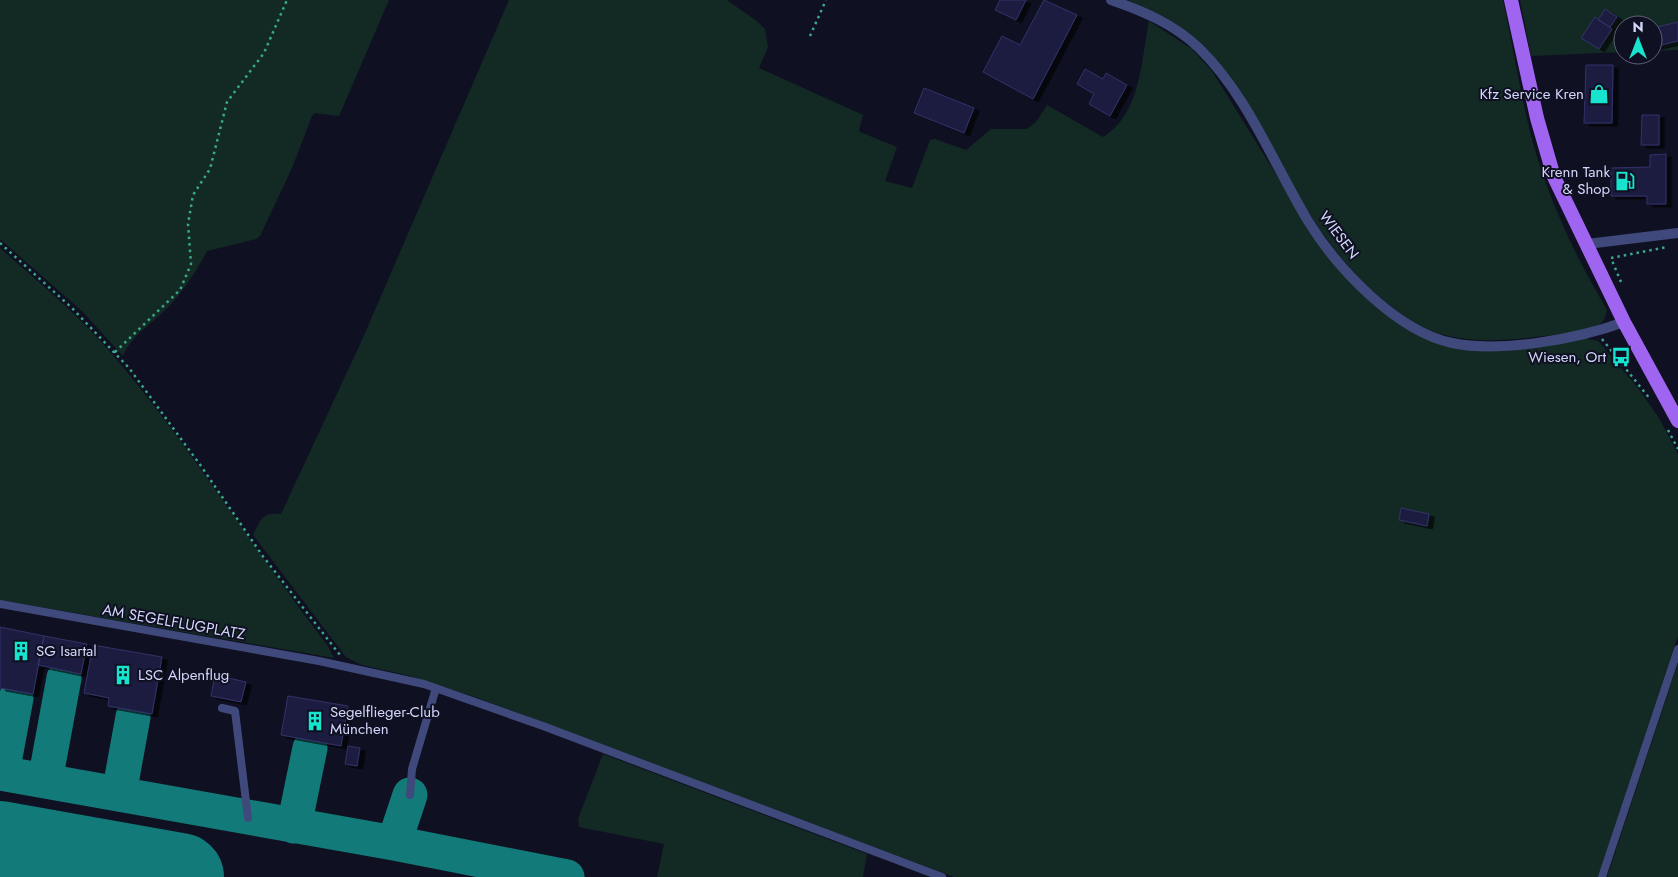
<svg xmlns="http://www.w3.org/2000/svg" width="1678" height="877" viewBox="0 0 1678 877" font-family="Jost,sans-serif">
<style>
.green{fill:#132a24}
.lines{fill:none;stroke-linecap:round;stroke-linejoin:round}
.taxiway{stroke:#127a78;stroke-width:35}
.runway{stroke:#127a78;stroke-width:88}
.building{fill:#1d1e40;stroke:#32326a;filter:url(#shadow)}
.path{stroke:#3aa88b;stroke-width:2.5;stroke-dasharray:2.5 4;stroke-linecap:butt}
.service{stroke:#3f497b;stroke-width:8}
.minor{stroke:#3f497b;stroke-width:10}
.primary{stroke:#9f65f0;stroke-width:14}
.labels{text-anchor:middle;stroke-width:4;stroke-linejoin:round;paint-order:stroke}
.poi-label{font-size:15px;fill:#d3d7fb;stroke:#0f1021;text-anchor:end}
.street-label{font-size:15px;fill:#d3d7fb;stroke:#0f1021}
</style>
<defs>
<filter id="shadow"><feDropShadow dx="5.5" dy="3" stdDeviation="0" flood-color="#0009"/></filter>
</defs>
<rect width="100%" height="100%" fill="#0f1021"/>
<path class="green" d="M0 0H389L339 116 315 113 312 116 292 168 260 236 256 239 207 251C196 271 185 289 170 305 155 322 131 335 123 356L83 312 0 239Z
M509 0H727L758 22 765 29 768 47 759 68 863 115 859 130 860 132 897 147 885 181 912 188 930 140 935 139 966 150 991 129H1027L1036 122 1047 105 1103 137C1141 114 1141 61 1149 21L1192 49 1212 71 1310 229 1390 317 1457 347 1584 338 1598 341 1638 388 1659 418 1678 454V636L1598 877H954L478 698 410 676 362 665 346 657 253 535C261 520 261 512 281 514L362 340Z
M1127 0H1503C1514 50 1521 101 1535 150 1552 207 1577 259 1607 310 1606 313 1605 318 1603 321 1594 333 1556 335 1542 336 1507 341 1474 343 1440 334 1422 329 1406 318 1391 306 1329 259 1296 191 1257 125 1241 97 1225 66 1202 44 1181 23 1153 11 1127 0Z
M1520 0H1678V50L1653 51V25H1623V52L1531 56Z
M0 248C35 279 73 310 105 346 187 440 252 548 328 646L334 658 0 600Z
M1678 663V877H1607Z
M603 754 867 854 863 877H657L664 844 579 827 578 819Z"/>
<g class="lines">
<path class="taxiway" d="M0 773 394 843 567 877
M2 773 16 698
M45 781 64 678
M119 794 133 717
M294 826 310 748
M394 843 410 795"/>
<path class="runway" d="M0 845 180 877"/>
</g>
<path class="building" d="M1000 0H1026L1016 20 995 10Z
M1044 0 1077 15 1033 99 983 72 1002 36 1020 45Z
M1605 9 1617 17 1610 27 1598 20Z
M1595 17 1612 29 1599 49 1581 38Z
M1678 22V41L1653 47V28Z
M1586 65H1613L1612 123H1584Z
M1085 69 1103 79 1106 73 1127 85 1110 116 1089 104 1094 94 1077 84Z
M924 88 974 108 964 133 914 113Z
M1642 115H1659V145H1641Z
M1666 154V204H1647V196H1611V168L1650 167V155Z
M1401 508 1429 514 1427 526 1399 520Z
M0 627 44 636 33 694 0 688Z
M44 636 87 644 81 674 38 665Z
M93 645 162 657 152 714 108 706 109 698 84 693Z
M215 675 246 682 241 702 211 696Z
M288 696 348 706 341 746 281 735Z
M348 746 360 748 357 766 345 764Z"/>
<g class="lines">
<path class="path" d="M810 36 826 0
M0 243 72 308 129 368 201 466 262 555 340 655
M1621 282 1611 258 1667 247
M1602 339 1650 399
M115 352 180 290 191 264 188 224 193 195 210 169 227 102 264 53 287 0
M1668 430 1678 449"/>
<path class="service" d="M0 604 319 661 424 684 543 726 942 877
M222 708 235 711 248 818
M410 795 412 769 436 688
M1602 877 1678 649"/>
<path class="minor" d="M1111 0C1143 11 1174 24 1199 48 1248 96 1273 163 1308 221 1337 268 1396 331 1452 343 1500 353 1578 339 1624 322
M1587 244 1678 233"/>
<path class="primary" d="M1511 0 1537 118 1554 177 1624 322 1678 421"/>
</g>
<defs>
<symbol id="shop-bare" viewBox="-9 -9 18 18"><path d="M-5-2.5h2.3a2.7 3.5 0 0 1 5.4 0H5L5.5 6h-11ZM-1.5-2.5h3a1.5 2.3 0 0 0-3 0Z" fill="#16e4ce" stroke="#0f1021" stroke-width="2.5" paint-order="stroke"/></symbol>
<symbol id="fuel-bare" viewBox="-9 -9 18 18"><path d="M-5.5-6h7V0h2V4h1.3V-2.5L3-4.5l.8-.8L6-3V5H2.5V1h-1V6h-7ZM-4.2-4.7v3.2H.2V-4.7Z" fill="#16e4ce" stroke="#0f1021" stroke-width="2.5" paint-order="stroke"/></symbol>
<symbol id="bus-bare" viewBox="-9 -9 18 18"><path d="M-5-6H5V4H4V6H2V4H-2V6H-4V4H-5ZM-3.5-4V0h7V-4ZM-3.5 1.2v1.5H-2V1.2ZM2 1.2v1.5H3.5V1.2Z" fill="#16e4ce" stroke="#0f1021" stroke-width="2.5" paint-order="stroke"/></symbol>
<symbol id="building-bare" viewBox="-9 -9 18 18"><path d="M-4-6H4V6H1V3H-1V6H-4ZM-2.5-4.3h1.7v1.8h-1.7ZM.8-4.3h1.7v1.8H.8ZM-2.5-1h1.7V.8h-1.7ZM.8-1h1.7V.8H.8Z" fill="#16e4ce" stroke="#0f1021" stroke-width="2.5" paint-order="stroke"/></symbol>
</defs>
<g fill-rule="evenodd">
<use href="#shop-bare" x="1585" y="80" width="28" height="28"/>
<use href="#fuel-bare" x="1611" y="167" width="28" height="28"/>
<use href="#bus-bare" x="1607" y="343" width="28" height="28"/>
<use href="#building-bare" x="7" y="637" width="28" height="28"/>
<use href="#building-bare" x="109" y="661" width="28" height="28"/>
<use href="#building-bare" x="301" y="707" width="28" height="28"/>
</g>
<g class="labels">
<g class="poi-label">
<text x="1584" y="99">Kfz Service Kren</text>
<text x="1610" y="177">Krenn Tank<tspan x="1610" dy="17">&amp; Shop</tspan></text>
<text x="1606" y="362">Wiesen, Ort</text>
<text x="36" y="656" text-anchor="start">SG Isartal</text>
<text x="138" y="680" text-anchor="start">LSC Alpenflug</text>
<text x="330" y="717" text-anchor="start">Segelflieger-Club<tspan x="330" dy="17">München</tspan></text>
</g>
<g class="street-label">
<text transform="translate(1339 235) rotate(53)" y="5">WIESEN</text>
<text transform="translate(174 622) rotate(10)" y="5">AM SEGELFLUGPLATZ</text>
</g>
</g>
<g transform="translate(1638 40)"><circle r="24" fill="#0f1021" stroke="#5d6078"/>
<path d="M0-4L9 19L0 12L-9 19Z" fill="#16e4ce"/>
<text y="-8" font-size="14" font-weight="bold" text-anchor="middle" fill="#d3d7fb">N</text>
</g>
</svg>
